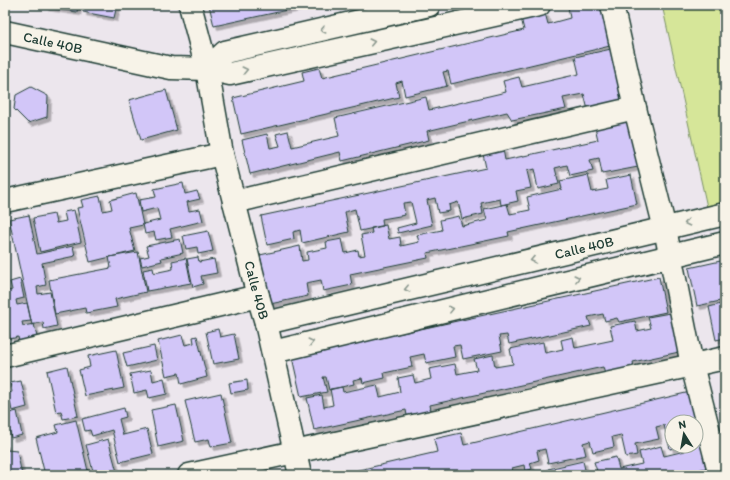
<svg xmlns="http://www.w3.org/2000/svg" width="730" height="480" viewBox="0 0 730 480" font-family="Itim,sans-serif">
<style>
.green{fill:#d6e699;stroke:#7a9266}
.building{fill:#d2c6f8;stroke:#1f3d34;filter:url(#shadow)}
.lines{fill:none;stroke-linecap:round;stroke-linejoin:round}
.minor-casing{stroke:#1f3d34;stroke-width:25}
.minor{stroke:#f7f3e8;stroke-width:22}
.oneway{stroke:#8b988e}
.labels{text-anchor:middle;stroke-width:4;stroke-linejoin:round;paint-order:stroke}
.street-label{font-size:14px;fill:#1f3d34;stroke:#f7f3e8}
</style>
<defs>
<filter id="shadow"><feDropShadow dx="3.5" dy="3.5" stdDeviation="0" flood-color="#0004"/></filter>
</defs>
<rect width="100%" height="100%" fill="#ece6ed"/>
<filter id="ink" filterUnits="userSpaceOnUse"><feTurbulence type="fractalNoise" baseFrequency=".025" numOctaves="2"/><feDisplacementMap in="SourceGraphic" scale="8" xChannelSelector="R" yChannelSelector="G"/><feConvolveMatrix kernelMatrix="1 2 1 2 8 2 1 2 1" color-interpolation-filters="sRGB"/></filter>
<g filter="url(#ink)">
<path class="green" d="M662 5H725V202L707 207Z"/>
<path class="building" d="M45 5H78L77 12 45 7Z
M84 5H117L114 18 83 12Z
M209 5H310L214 26Z
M575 5H600L610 46 451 84 448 71 443 72 447 86 405 96 402 81 396 83 399 97 241 134 233 98 304 81 302 72 319 68 322 78 524 30 521 18 545 13 548 24 570 18 568 7Z
M611 49 622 102 588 110 584 94 563 98 566 109 512 120 507 112 427 131 429 140 342 161 340 152 250 174 242 140 267 134 270 148 280 146 276 134 288 131 292 147 339 136 335 118 426 97 429 110 506 92 503 81 519 77 522 87 579 74 575 57Z
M31 87 48 96 47 117 28 123 14 109 16 95Z
M166 90 177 130 141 140 129 100Z
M628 120 638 167 602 174 599 158 590 160 593 171 570 176 567 165 555 168 559 184 538 189 534 169 527 171 531 188 516 191 518 201 501 205 500 199 481 203 483 214 462 219 458 202 449 205 450 211 438 213 435 198 427 200 432 225 398 233 397 228 416 223 411 202 403 203 405 215 382 219 383 226 360 231 355 209 345 212 349 232 302 243 300 230 293 232 294 239 267 245 261 216 486 168 483 154 503 149 505 160 598 140 595 127Z
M588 175 592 192 608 189 606 180 631 175 637 204 508 232 509 236 427 253 428 258 350 274 352 285 323 291 321 280 306 283 308 296 270 304 260 255 300 246 302 261 308 260 307 252 327 248 326 242 342 239 345 253 358 250 359 256 365 255 361 235 372 233 371 228 386 225 389 239 400 237 401 246 419 242 417 235 442 230 440 220 459 216 462 226 487 220 484 209 507 204 510 214 530 210 527 197 562 189 560 181Z
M183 183 185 194 197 191 200 199 187 202 189 211 200 209 203 221 170 229 172 237 156 240 154 232 145 234 143 224 160 220 157 208 141 212 139 200 156 197 154 189Z
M136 193 143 225 129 228 135 251 90 262 77 208 83 207 81 200 100 196 103 211 112 209 110 200Z
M74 210 81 242 40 252 33 218 54 214 56 223 66 221 64 212Z
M29 215 37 254 73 246 75 256 42 263 46 285 37 287 38 294 50 292 57 326 44 329 43 322 32 325 9 219Z
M208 231 213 251 198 254 197 247 186 249 183 236Z
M180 239 183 253 161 258 162 261 142 266 140 258 149 256 146 246Z
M138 252 146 292 115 299 117 307 86 313 85 308 55 314 49 280 111 268 109 257Z
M198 257 199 262 214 259 217 273 201 276 203 284 193 287 187 259Z
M186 258 191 283 147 291 143 270 153 268 154 273 173 269 172 261Z
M725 260V300L697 306 689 268Z
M659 277 666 312 619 322 617 318 605 321 603 314 588 317 591 326 509 344 507 335 499 336 502 351 463 359 460 345 453 346 455 357 426 363 424 354 410 357 412 367 384 373 385 378 363 383 362 378 353 380 354 384 329 390 326 377H323L327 392 301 397 292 357Z
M20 279 24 298 16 300 17 305 27 303 31 321 22 322 23 326 34 324 37 337 19 341 18 337 10 339 5 316V292L12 290 10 282Z
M725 303V338L716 340 709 307Z
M670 313 679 352 633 362 636 376 607 382 603 367 430 405 432 416 408 421 406 410 314 430 307 398 322 395 324 407 333 405 330 389 342 387 343 392 377 385 380 397 400 392 398 378 413 375 415 383 431 379 429 369 455 364 457 374 477 370 474 359 493 355 495 367 513 364 510 349 543 342 545 353 563 349 561 340 573 337 575 348 613 340 610 326 635 321 637 331 651 328 648 317Z
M218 329 220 337 234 334 239 359 213 364 206 332Z
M182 335 185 345 194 343 193 337 197 336 207 377 181 384 179 373 166 376 158 341Z
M154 346 157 360 127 367 123 353Z
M116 350 124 388 85 396 79 370 90 367 88 356Z
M67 366 78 416 63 419 61 411 56 412 47 371Z
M151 370 153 381 164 378 167 394 149 398 147 390 134 393 130 374Z
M247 380 248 390 231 393 229 383Z
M21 381 27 407 12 411 10 402 5 403V394L12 392 10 383Z
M690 392 698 430H696V422H672V446H682L670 449 664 425 656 427 659 439 635 444 637 455 626 457 621 435 612 437 614 447 593 452 590 441 583 443 586 455 548 463 545 449 537 451 539 460 530 463 532 469 525 471 524 465 512 468 514 475H506L504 471 493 473 494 475H445V474L440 475H337L437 452 434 439 461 433 464 445Z
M221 393 232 443 211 447 209 439 195 442 185 401Z
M176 405 184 441 158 447 151 410Z
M124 408 126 417 119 419 123 435 147 429 153 454 120 462 112 430 92 436 90 430 85 431 82 419Z
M17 411 22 435 11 438 6 414Z
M76 420 88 471 71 475H45L36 438 58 432 56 425Z
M696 436H699L706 468 676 475H549L548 469 583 461 586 474 597 471 594 462 616 457 619 469 642 464 639 452 661 446 664 456 685 451 683 446H696Z
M108 439 117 472 104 475H94L86 445Z
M5 443 7 450 17 451 22 475H5Z"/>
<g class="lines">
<defs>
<g id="minor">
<path id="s1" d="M190 5 207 69 222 154 258 296 266 323 300 475"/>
<path d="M612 5 635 108 665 229 692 365 720 475"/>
<path id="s2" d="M5 32 171 68 207 69 230 74 539 5"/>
<path d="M207 69 225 52 429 5"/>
<path d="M5 201 222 154"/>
<path d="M234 202 635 108"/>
<path id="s3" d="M266 323 725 214"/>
<path d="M273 352 725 243"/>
<path d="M5 356 258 296"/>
<path d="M189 475 725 358"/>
</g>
</defs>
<use href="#minor" class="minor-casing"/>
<use href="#minor" class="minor"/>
</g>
<defs><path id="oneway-chevron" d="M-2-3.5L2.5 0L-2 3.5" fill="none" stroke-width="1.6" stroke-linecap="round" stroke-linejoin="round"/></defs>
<g class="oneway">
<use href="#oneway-chevron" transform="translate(323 30) rotate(167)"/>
<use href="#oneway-chevron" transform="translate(372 42) rotate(-13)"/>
<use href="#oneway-chevron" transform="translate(245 70) rotate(-13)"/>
<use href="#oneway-chevron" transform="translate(687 223) rotate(166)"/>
<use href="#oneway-chevron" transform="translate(533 260) rotate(167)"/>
<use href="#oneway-chevron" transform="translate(577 278) rotate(-14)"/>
<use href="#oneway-chevron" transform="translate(407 289) rotate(167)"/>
<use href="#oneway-chevron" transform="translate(451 309) rotate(-14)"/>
<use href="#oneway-chevron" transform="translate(311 342) rotate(-14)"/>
</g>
</g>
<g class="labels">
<g class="street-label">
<text dy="5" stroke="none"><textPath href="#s2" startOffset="49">Calle 40B</textPath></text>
<text dy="5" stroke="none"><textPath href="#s3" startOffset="327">Calle 40B</textPath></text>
<text dy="5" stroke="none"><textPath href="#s1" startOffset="293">Calle 40B</textPath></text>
</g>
</g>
<rect width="730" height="480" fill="none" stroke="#f7f3e8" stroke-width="20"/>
<rect x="10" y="10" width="710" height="460" fill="none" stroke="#1f3d34" stroke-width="1.5" filter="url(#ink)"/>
<g transform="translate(684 434) rotate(349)"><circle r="19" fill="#f7f3e8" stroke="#a1aaa0"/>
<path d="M0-3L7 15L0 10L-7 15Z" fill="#1f3d34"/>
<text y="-6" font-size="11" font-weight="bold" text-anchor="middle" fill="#1f3d34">N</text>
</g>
</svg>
